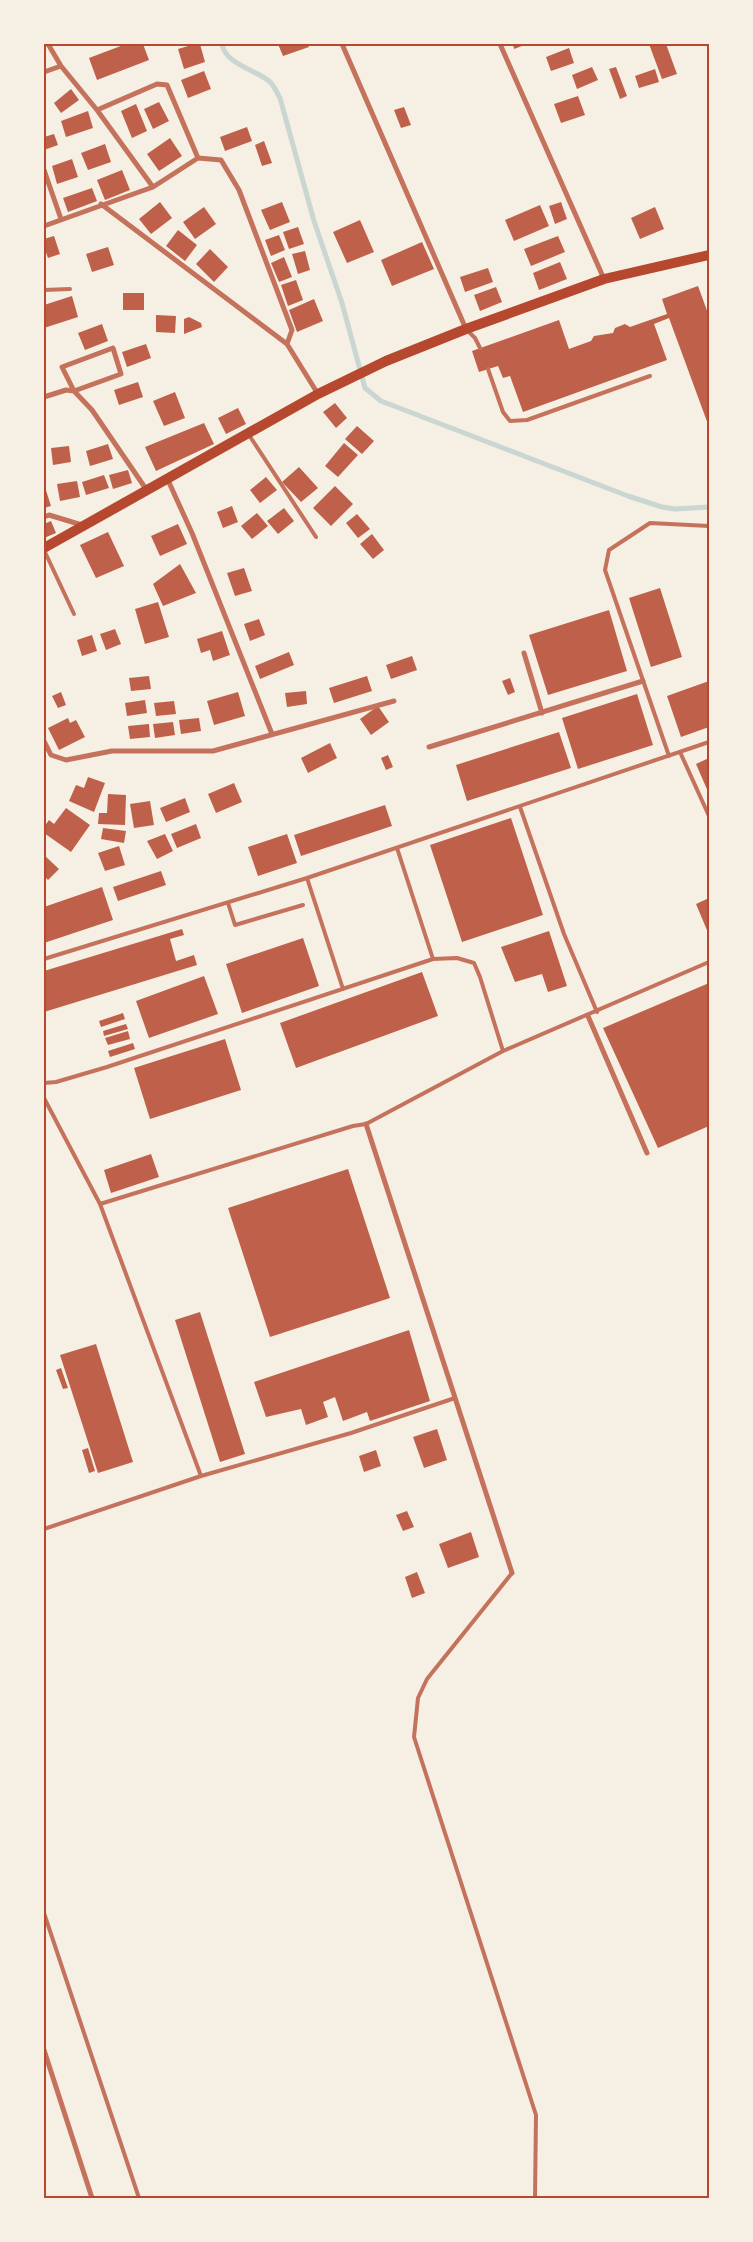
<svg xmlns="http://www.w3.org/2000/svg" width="753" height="2242" viewBox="0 0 753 2242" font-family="Raleway,sans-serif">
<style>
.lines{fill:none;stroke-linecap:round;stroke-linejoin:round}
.stream{stroke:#c9d6d2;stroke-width:5}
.building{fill:#bf614a}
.service{stroke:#c5725c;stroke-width:4}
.minor{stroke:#c5725c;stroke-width:5}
.secondary{stroke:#b5482f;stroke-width:10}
.neatline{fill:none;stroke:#b5482f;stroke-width:2}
</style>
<rect width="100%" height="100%" fill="#f6efe4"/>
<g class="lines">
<path class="stream" d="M222 44C225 64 256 70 269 81 274 85 277 93 280 98L314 221 342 303 365 388 381 401 628 496 662 507 675 509 709 507"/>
</g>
<path class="building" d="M126 44H143L149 60 97 80 89 58Z
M195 44H200L205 62 184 69 178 49Z
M278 44H307L309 47 283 56Z
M513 44H527L514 49Z
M649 44H666L677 74 662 79Z
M569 48 574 63 551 71 546 57Z
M592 67 598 80 577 89 572 75Z
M616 67 627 96 620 99 609 69Z
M655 69 659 82 639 88 635 76Z
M204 71 211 89 188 98 181 80Z
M71 89 79 100 61 113 54 103Z
M578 96 585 115 561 123 554 104Z
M159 102 169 121 153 129 144 109Z
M136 104 147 131 132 138 121 111Z
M404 107 411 125 401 128 394 110Z
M88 111 93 128 66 137 61 121Z
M247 127 252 141 225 151 220 137Z
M54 134 58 145 44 150V137Z
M170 138 182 156 159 171 147 154Z
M264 141 272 163 262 166 255 145Z
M105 144 111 162 88 170 81 153Z
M72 159 78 177 57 184 52 166Z
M122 170 130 190 105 200 97 180Z
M92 188 97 201 68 212 63 198Z
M160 202 172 218 151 234 139 219Z
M282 202 290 222 270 230 261 210Z
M561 202 567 219 555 224 549 206Z
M540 205 549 226 514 241 505 220Z
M204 207 216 224 195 239 183 222Z
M655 207 664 229 640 239 631 218Z
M360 220 374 252 347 263 333 232Z
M298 227 304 244 289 249 283 232Z
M178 230 197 245 185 261 166 246Z
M279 235 285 250 271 256 265 240Z
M54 236 60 254 48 258 44 247V239Z
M558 236 565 252 531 266 524 249Z
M422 242 434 269 392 286 381 260Z
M108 247 114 265 92 272 86 254Z
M210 249 228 267 214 282 196 264Z
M305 251 310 270 298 274 292 254Z
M284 257 292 277 279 282 271 263Z
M560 262 567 279 539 290 533 273Z
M488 268 493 282 465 292 460 277Z
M296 280 303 300 288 306 281 285Z
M698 286 709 316V427L669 318 654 324 667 360 523 412 510 376 503 378 498 366 479 372 472 351 559 320 569 349 591 341 594 336 613 333 615 328 625 324 630 327 667 314 662 299Z
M496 287 502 302 480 311 474 295Z
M123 293H144V310H123Z
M72 296 78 317 44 328V305Z
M314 299 323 321 297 332 289 310Z
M156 315 176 316 175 333 156 332Z
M189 317 201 323 202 327 184 334V319Z
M102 324 108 341 85 350 78 333Z
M146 344 151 358 127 367 122 352Z
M138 382 143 397 119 405 114 390Z
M175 392 185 418 164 426 153 401Z
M335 403 347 418 336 428 323 412Z
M238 408 246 424 226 434 218 418Z
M204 423 214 444 156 471 145 447Z
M357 426 374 441 362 454 345 439Z
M344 443 358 455 338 477 325 466Z
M108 444 113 459 90 466 86 451Z
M69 446 71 462 53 465 51 448Z
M299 467 318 488 301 502 282 482Z
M128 470 132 483 113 489 109 475Z
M104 475 109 488 86 495 82 482Z
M266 477 277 490 260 503 250 490Z
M77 481 80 497 60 501 57 484Z
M44 484 51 506 44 508Z
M335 486 353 504 331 526 313 508Z
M232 506 238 522 223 528 217 512Z
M284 508 294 521 278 534 267 521Z
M257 513 268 526 252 539 241 526Z
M357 514 370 529 358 538 346 523Z
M51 521 56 533 44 538V524Z
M178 524 187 544 160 556 151 536Z
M108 532 124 566 96 578 80 545Z
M372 534 384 550 373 559 360 544Z
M180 564 196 593 163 606 153 584Z
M244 568 252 591 235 596 227 573Z
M660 588 682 657 651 667 629 598Z
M158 602 169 637 145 644 135 609Z
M609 610 627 671 548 695 529 635Z
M259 619 265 635 250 641 244 624Z
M115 629 121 644 106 650 100 634Z
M222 631 230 655 213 661 210 650 201 653 197 639Z
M92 635 97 651 82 656 77 640Z
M289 652 294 665 260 679 255 666Z
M412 656 417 670 391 679 386 665Z
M149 676 151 689 131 691 129 678Z
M367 676 372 691 334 703 329 688Z
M510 678 515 692 508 695 502 681Z
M709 681V727L681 737 667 696Z
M306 691 307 704 287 707 285 693Z
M61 692 66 705 58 708 52 696Z
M238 692 245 716 214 725 207 701Z
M637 694 653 745 578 769 562 718Z
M145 700 147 713 127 716 125 703Z
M174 701 176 714 156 716 154 703Z
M378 706 389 722 371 735 360 719Z
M68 718 70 723 76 720 85 737 59 750 48 728Z
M199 718 201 731 181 734 179 720Z
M173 722 175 735 155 738 153 724Z
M149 724 150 737 130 739 128 726Z
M559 732 571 768 467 801 456 765Z
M330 743 337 758 308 773 301 758Z
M388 755 393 767 386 770 381 758Z
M709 758V794L696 764Z
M88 777 105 783 94 812 69 801 76 785 84 788Z
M234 783 242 802 216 813 208 794Z
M108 794 126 795 125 825 98 824 99 813H107Z
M185 798 190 812 166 822 160 808Z
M150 801 154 825 134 828 130 804Z
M385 805 392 826 301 856 294 835Z
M66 808 90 825 71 852 44 833V827L49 820 54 824Z
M511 818 543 915 462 942 430 845Z
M196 824 201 838 177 848 171 834Z
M103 828 126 831 124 843 101 839Z
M165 834 173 851 157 859 147 841Z
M287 834 297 863 258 876 248 847Z
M119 846 125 865 105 871 98 853Z
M44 855 59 869 48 880 44 876Z
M161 871 166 885 118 901 113 887Z
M102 887 113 920 44 943V907Z
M709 898V935L696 904Z
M182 929 184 935 170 939 176 961 194 955 197 965 44 1012V971Z
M549 931 567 986 548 992 542 974 515 982 501 947Z
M303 938 319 986 242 1013 226 964Z
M422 972 438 1016 296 1068 280 1023Z
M204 976 218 1014 149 1038 136 1001Z
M709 983V1126L658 1148 603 1028Z
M123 1013 125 1019 101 1027 99 1021Z
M126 1024 128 1029 104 1036 103 1031Z
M128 1031 130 1039 108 1045 105 1038Z
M225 1039 241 1090 150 1119 134 1068Z
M133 1043 135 1049 110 1057 108 1051Z
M151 1154 159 1177 111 1193 104 1170Z
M348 1169 390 1298 270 1337 228 1208Z
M200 1312 245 1454 220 1462 175 1320Z
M409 1330 430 1401 370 1421 367 1412 343 1421 335 1397 323 1402 328 1417 306 1425 301 1409 266 1417 254 1382Z
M96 1344 133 1462 98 1473 60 1355Z
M61 1368 68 1388 63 1389 56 1370Z
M437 1429 447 1460 424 1468 413 1437Z
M88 1448 95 1471 89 1473 82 1450Z
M376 1450 381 1466 364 1472 359 1456Z
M407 1511 414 1527 403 1531 396 1515Z
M471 1532 479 1557 448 1568 439 1544Z
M417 1572 425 1593 412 1598 405 1577Z"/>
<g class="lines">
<path class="service" d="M44 290 70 289
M467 330 475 338 480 348
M488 369 503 412 510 421 527 420 650 376
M249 435 316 537
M44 550 74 614
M680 752 709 816
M669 756 605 570 609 550 650 523 709 526
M520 807 564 934 597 1012
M397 848 433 959
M307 878 343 989
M228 903 235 925 303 905
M44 959 307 878 709 742
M44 1083 56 1082 107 1067 433 959 457 958 474 963 480 977 503 1051
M44 1098 100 1204 201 1476
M100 1204 353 1126 366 1124 503 1051 709 962
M44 1529 201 1476 351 1433 455 1398
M512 1573 427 1679 418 1698 414 1737 536 2115 535 2198
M44 1913 139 2198"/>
<path class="minor" d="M48 44 61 66 97 110 153 187
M342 44 466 329
M500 44 604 279
M44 72 61 66
M97 110 157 84 167 85 198 158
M44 170 61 219
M101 204 287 344 318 394
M44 226 153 187 198 158 221 160 239 190 292 330 287 344
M44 397 66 390 74 391 121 374 113 348 62 367 74 391 92 410 146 489
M167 478 192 533 272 734
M44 517 49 515 82 525
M524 653 542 713
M44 741 51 755 66 760 112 751H213L394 701
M429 747 643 681
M588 1016 647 1153
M366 1124 512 1573
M44 2050 92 2198"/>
<path class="secondary" d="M44 548 318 394 386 361 466 329 604 279 709 255"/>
</g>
<rect width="753" height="2242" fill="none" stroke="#f6efe4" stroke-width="90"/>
<rect x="45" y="45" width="663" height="2152" class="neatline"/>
</svg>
